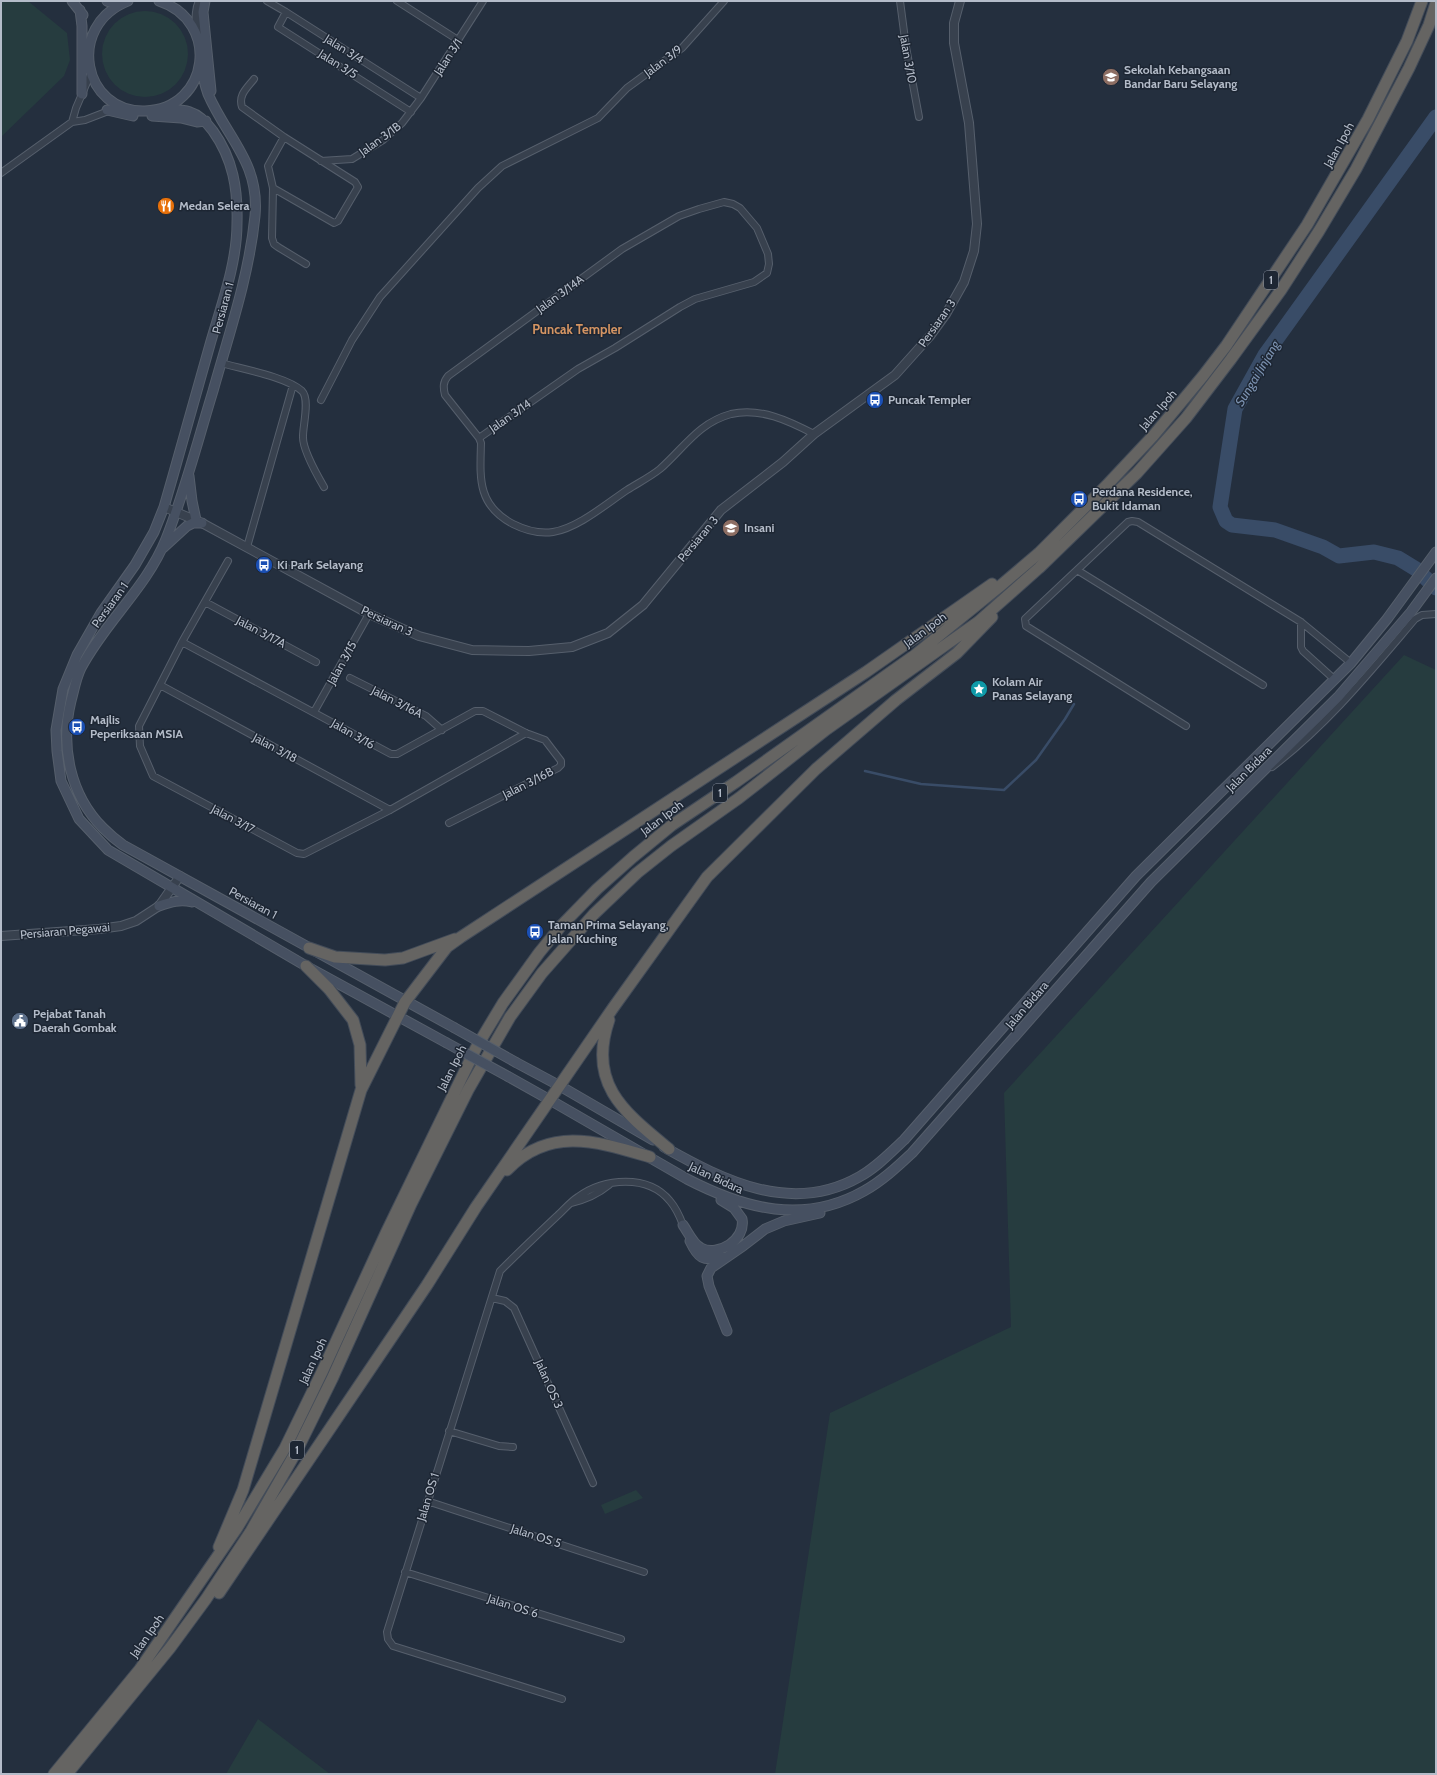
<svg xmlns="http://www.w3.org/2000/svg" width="1437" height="1775" viewBox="0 0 1437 1775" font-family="Cabin,sans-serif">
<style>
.green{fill:#263c3f}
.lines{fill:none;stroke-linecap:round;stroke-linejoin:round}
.stream{stroke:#394c67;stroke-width:2.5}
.river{stroke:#394c67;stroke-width:15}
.minor-casing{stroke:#565f6c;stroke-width:8}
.tertiary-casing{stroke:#565f6c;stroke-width:10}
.secondary-casing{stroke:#565f6c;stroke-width:11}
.trunk-casing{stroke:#434c59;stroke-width:13}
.minor{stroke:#38414e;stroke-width:6}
.tertiary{stroke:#38414e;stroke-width:8}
.secondary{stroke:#465061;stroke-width:9}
.trunk{stroke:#656462;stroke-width:11}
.secondary-bridge-casing{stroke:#565f6c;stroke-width:11;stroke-linecap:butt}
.secondary-bridge{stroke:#465061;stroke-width:9}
.labels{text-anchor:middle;stroke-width:3;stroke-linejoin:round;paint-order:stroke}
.shield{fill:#1d2633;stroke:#878f9c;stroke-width:1}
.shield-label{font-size:11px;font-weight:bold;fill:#b4bcc9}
.street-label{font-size:12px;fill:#b4bcc9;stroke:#1d2633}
.poi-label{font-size:12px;font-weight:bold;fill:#b4bcc9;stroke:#1d2633;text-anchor:start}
.neighbourhood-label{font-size:13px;font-weight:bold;fill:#d59563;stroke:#1d2633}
.water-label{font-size:13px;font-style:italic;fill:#7c92b1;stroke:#1d2633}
</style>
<rect width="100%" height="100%" fill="#242f3e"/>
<path class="green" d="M1 1H28L67 33 70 60 64 76 1 137Z
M102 54a43 43 0 1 1 86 0a43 43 0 1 1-86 0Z
M1404 655 1436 670V1774H775L830 1413 1011 1327 1004 1093Z
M636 1490 643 1498 605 1514 601 1505Z
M258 1719 330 1774H226Z"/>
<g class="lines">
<path class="stream" d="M865 771 921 784 1004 790 1036 760 1065 719 1074 704"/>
<path class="river" d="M1436 117 1265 355 1235 409 1220 507 1226 521 1232 525 1275 530 1323 547 1339 556 1374 552 1398 558 1416 569 1436 588"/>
<defs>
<path id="minor" d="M267 1 286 12 421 98
M397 1 458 40
M900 1 906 47 919 117
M286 12 278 27 411 112
M254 79C247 88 238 95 242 107L284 137 355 182 358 187 338 221 334 223 273 188
M72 122 76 108 91 73
M284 137 268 166 273 188 272 238 274 244 278 247 306 264
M321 161 352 159 383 140 402 123 421 98 483 1
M1 173 72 122 85 120 111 110
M221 363C242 369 287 377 302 391 310 399 303 425 303 436 302 449 317 475 324 487
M321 400 352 340 380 297 478 188 502 166 598 118 627 88 682 48 724 1
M479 438 578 369 615 348 680 307 695 299 754 282 767 273 769 264 768 254 757 228 740 208 733 204 724 202 699 209 679 216 622 249 448 376C443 382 443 387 445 395L479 438 481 443C480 478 477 505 513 524 525 530 540 534 553 532 578 528 606 504 627 490 638 483 650 477 660 469 684 448 698 423 731 414 760 407 789 421 814 434
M247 547 293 385
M228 561 182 642 139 726 140 746 153 776 297 853 304 854 390 810 526 733
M1077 570 1263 685
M205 602 316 662
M1301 622V647L1303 651 1334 679
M182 642 391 754H397L475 711H483L526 733 545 740 561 761V765L558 768 449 823
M350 678 426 716 442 730
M160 685 390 810
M314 712 369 614
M1186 726 1026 626 1025 619 1128 522 1132 521 1138 522 1301 622 1351 663
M1272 767C1328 724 1369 673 1415 619L1422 615 1436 614
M571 1203C585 1200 598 1194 609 1185
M492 1298 505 1301 514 1308 593 1483
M449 1431 499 1446 513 1447
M427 1501 644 1572
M405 1572 621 1639
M562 1699 393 1646 388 1639 387 1632 500 1271C519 1252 538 1234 557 1216 564 1210 570 1202 578 1197 604 1178 648 1174 670 1201 676 1208 680 1217 683 1225"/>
<path id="tertiary" d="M197 34C197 23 195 11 200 1
M164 507 202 523 369 614 419 636 472 650 529 651 572 647 608 633 643 605 721 510 783 462 814 434 895 375 930 336 946 314 964 282 974 251 977 224 969 123 954 43V23L960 1
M1 936 99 929 121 926 136 921 159 906 180 876"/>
<path id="secondary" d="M72 1 83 15
M107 1 118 5
M128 1C65 26 83 113 145 111 210 109 221 21 159 1
M205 1 203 12 211 91
M80 10 82 26V94
M201 60C202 72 204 83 208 94 227 138 260 163 255 216 249 276 229 334 213 391 198 440 185 491 166 539 147 587 105 622 81 668 76 678 74 690 71 701 60 746 70 795 103 828 109 834 116 840 123 845L453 1027
M107 110 133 116
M154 110C166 110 179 108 190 112 200 115 207 123 213 131 233 159 238 189 237 223 237 263 222 303 211 341 195 397 180 452 164 507L154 532 135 565 101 613 77 655 63 689 56 730 57 751 61 781 79 819 108 850 306 966 445 1042
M152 116 181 118 197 122 206 121
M189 476 192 501 196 520
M163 548 187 526 193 523H202
M159 906C171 902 180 899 192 902
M517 1063 560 1086 653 1140
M509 1077 550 1100 687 1179C745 1209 804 1225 864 1191 882 1181 897 1167 912 1153L1151 882 1338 697 1411 612 1436 578
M664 1147C724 1181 792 1215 859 1177 876 1168 890 1153 904 1140L1136 876 1351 663 1387 619 1436 552
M683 1225C688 1232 693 1244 701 1248 718 1257 746 1240 742 1219L734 1208 721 1200
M690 1241C698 1258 703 1262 722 1257
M727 1331 709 1286 707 1276 711 1268 743 1246 765 1229 784 1221 820 1213"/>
<path id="trunk" d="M309 948 335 957 385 960 403 958 455 939
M306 966 329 989 353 1020 360 1045 361 1085
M609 1020C587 1084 624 1112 669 1149
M507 1170C550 1125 599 1142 650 1157
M219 1547 243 1490 361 1090 405 1002 447 947 461 937 866 672 992 584
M219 1593 427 1285 476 1207 613 1008 707 877 816 769 896 700 957 653 992 617
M54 1774 140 1669 237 1528 285 1448 322 1372 387 1231 476 1048 503 1003 539 953 561 926 597 889 633 857 672 825 736 782 915 655 999 587 1039 553 1107 485 1153 436 1203 376 1226 346 1307 225 1368 119 1407 41 1422 1
M67 1774 170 1648 206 1599 251 1531 296 1452 332 1379 411 1204 468 1090 510 1017 542 973 594 914 637 873 671 846 739 798 827 729 978 622 1039 568 1137 473 1186 418 1231 359 1281 290 1319 231 1356 169 1409 68 1429 25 1436 3"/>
</defs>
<use href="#minor" class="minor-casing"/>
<use href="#tertiary" class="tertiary-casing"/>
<use href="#secondary" class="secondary-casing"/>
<use href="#trunk" class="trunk-casing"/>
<use href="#minor" class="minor"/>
<use href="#tertiary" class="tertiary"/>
<use href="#secondary" class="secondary"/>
<use href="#trunk" class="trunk"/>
<defs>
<path id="secondary-bridge" d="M453 1027 517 1063
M445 1042 509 1077"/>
</defs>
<use href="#secondary-bridge" class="secondary-bridge-casing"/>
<use href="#secondary-bridge" class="secondary-bridge"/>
</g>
<defs>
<symbol id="school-disc" viewBox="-11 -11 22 22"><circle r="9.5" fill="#8d6e63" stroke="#1d2633"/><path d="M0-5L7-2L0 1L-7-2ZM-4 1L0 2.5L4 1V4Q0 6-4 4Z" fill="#fff"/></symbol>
<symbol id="restaurant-disc" viewBox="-11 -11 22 22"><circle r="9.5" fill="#e8710a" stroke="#1d2633"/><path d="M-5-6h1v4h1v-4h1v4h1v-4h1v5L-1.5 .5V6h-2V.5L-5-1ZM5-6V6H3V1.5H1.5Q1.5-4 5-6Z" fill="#fff"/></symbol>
<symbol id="bus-disc" viewBox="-11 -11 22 22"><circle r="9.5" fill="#1a4fb4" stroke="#1d2633"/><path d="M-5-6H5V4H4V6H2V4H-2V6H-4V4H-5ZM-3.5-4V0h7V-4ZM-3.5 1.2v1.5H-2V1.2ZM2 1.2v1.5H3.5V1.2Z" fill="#fff"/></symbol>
<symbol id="sight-disc" viewBox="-11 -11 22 22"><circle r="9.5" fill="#0f9aa8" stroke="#1d2633"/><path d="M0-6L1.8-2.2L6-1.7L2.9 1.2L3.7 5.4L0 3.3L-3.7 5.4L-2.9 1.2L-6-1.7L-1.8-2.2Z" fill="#fff"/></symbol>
<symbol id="civic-disc" viewBox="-11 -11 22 22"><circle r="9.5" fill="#5c6f8a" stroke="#1d2633"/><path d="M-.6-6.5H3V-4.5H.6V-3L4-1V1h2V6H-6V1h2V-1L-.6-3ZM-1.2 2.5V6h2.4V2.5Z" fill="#fff"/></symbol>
</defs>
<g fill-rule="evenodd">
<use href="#school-disc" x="1101" y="67" width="20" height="20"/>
<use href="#restaurant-disc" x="156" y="196" width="20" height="20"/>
<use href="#bus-disc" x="865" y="390" width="20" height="20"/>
<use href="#bus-disc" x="1069" y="489" width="20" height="20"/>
<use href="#school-disc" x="721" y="518" width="20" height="20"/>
<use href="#bus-disc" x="254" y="555" width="20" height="20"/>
<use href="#sight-disc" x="969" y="679" width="20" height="20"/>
<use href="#bus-disc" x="67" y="717" width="20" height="20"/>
<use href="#bus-disc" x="525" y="922" width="20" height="20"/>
<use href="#civic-disc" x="10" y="1011" width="20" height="20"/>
</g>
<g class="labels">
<g class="shield">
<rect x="1264" y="271" width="14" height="18" rx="3"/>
<rect x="713" y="784" width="14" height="18" rx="3"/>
<rect x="290" y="1441" width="14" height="18" rx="3"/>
</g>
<g class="shield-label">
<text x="1271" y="284">1</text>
<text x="720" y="797">1</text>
<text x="297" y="1454">1</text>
</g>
<g class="street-label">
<text transform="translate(344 49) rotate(32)" y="4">Jalan 3/4</text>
<text transform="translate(448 57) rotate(-57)" y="4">Jalan 3/1</text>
<text transform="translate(908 59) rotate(80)" y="4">Jalan 3/10</text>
<text transform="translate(663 61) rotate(-37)" y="4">Jalan 3/9</text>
<text transform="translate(338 64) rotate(32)" y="4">Jalan 3/5</text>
<text transform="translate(380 139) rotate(-36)" y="4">Jalan 3/1B</text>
<text transform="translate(1339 145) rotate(-61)" y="4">Jalan Ipoh</text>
<text transform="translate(560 294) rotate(-36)" y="4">Jalan 3/14A</text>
<text transform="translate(223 308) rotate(-75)" y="4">Persiaran 1</text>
<text transform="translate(937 323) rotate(-55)" y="4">Persiaran 3</text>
<text transform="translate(1158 410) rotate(-49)" y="4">Jalan Ipoh</text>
<text transform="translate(510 416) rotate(-35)" y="4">Jalan 3/14</text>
<text transform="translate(698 539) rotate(-50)" y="4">Persiaran 3</text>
<text transform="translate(110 605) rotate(-54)" y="4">Persiaran 1</text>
<text transform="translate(387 621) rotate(25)" y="4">Persiaran 3</text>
<text transform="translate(925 630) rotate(-37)" y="4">Jalan Ipoh</text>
<text transform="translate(261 632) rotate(28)" y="4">Jalan 3/17A</text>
<text transform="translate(342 663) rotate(-61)" y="4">Jalan 3/15</text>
<text transform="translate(397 702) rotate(27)" y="4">Jalan 3/16A</text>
<text transform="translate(353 734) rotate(30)" y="4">Jalan 3/16</text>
<text transform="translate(275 748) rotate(28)" y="4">Jalan 3/18</text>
<text transform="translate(1249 769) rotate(-45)" y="4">Jalan Bidara</text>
<text transform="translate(528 783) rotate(-27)" y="4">Jalan 3/16B</text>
<text transform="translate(662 818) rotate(-37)" y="4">Jalan Ipoh</text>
<text transform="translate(233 819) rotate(28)" y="4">Jalan 3/17</text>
<text transform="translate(253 903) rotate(29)" y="4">Persiaran 1</text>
<text transform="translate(65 931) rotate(-5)" y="4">Persiaran Pegawai</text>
<text transform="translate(1027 1005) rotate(-49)" y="4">Jalan Bidara</text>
<text transform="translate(452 1068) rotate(-63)" y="4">Jalan Ipoh</text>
<text transform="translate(716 1178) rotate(25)" y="4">Jalan Bidara</text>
<text transform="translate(313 1361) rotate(-65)" y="4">Jalan Ipoh</text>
<text transform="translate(549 1384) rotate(66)" y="4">Jalan OS 3</text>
<text transform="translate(428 1497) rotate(-73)" y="4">Jalan OS 1</text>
<text transform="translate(536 1536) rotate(18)" y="4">Jalan OS 5</text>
<text transform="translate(513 1606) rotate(18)" y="4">Jalan OS 6</text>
<text transform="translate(147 1636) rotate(-55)" y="4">Jalan Ipoh</text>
</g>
<g class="poi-label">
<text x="1124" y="74">Sekolah Kebangsaan<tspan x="1124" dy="14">Bandar Baru Selayang</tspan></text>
<text x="179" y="210">Medan Selera</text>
<text x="888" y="404">Puncak Templer</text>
<text x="1092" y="496">Perdana Residence,<tspan x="1092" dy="14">Bukit Idaman</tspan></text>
<text x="744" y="532">Insani</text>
<text x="277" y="569">Ki Park Selayang</text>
<text x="992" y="686">Kolam Air<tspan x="992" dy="14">Panas Selayang</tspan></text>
<text x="90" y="724">Majlis<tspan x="90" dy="14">Peperiksaan MSIA</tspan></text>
<text x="548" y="929">Taman Prima Selayang,<tspan x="548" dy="14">Jalan Kuching</tspan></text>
<text x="33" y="1018">Pejabat Tanah<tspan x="33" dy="14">Daerah Gombak</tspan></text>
</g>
<g class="neighbourhood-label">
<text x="577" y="334">Puncak Templer</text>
</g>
<g class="water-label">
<text transform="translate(1257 373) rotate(-59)" y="5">Sungai Jinjang</text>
</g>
</g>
<rect width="1437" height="1775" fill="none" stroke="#b4bcc9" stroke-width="4"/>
</svg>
